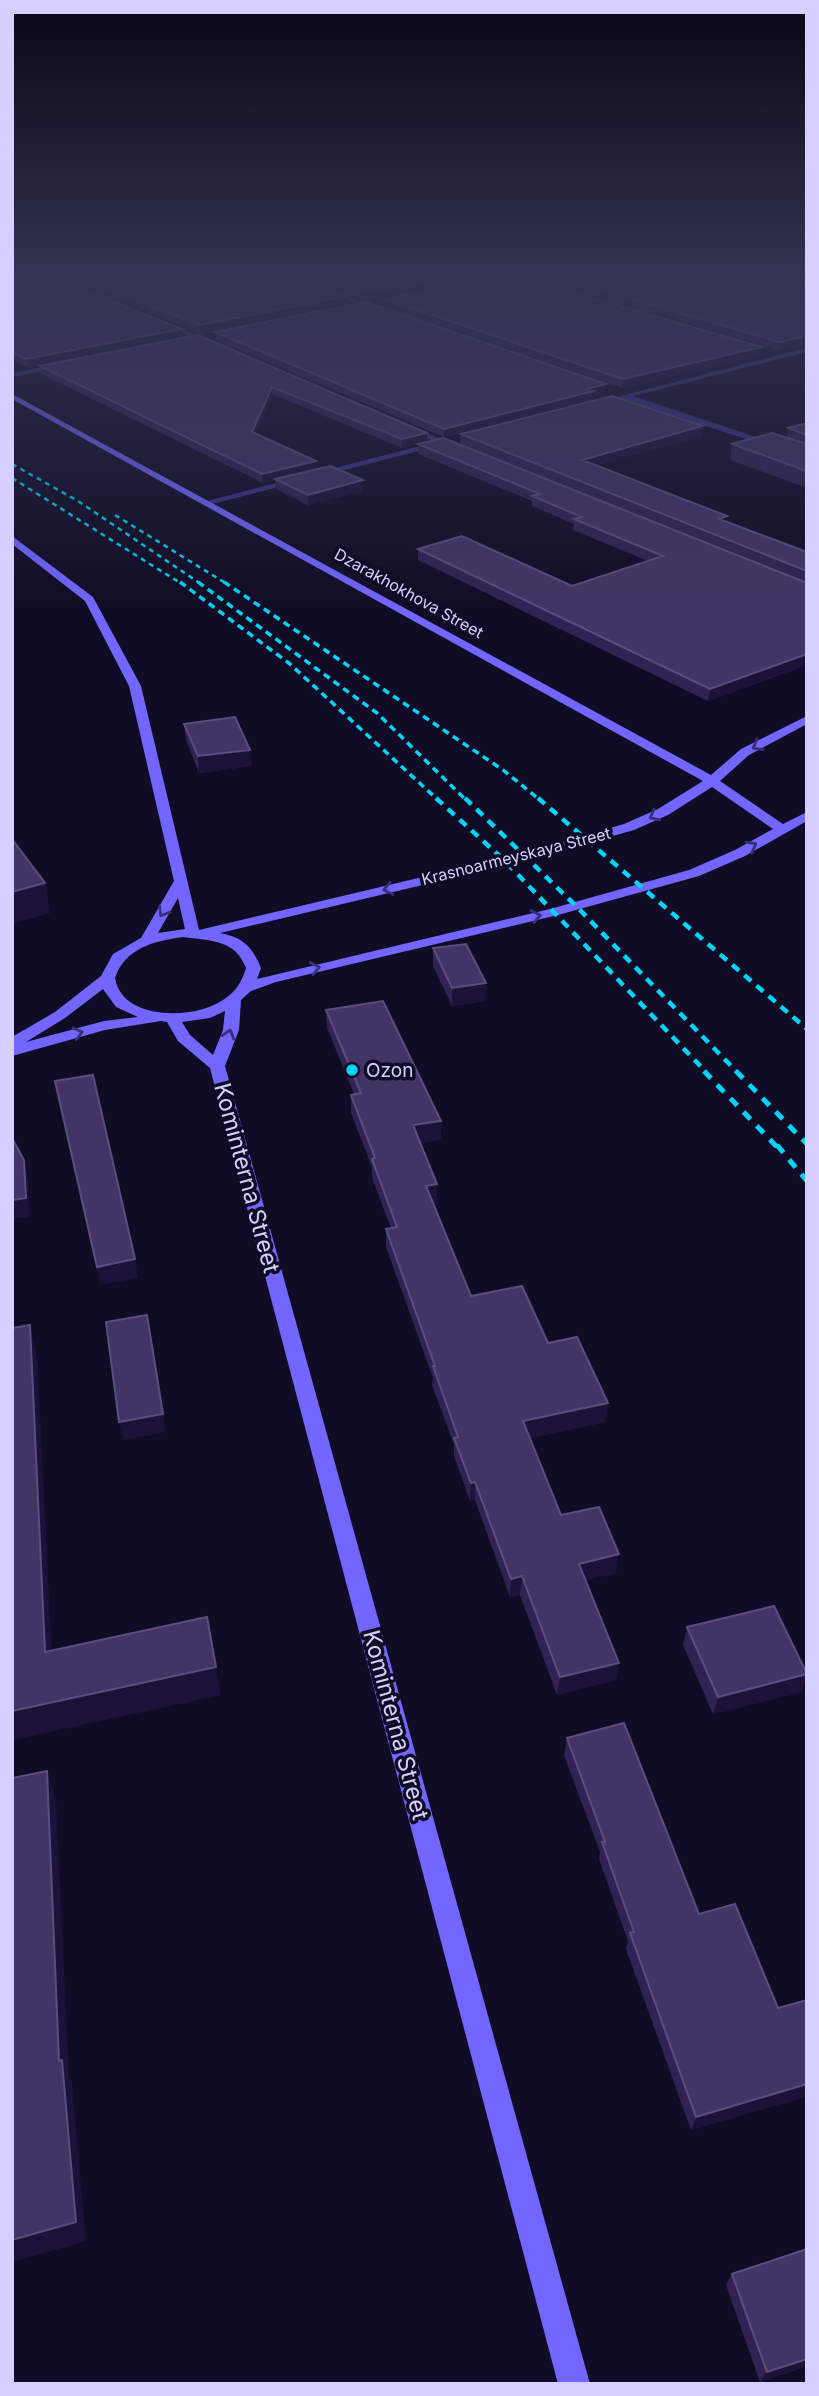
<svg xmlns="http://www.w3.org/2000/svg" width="819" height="2396" viewBox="0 0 819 2396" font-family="Inter,sans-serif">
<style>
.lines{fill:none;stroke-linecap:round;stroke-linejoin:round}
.street{fill:#3a3289;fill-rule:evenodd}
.secondary{fill:#7266ff;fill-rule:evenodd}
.rail-far3{stroke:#00d4fa;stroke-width:2.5;stroke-dasharray:5 4.5;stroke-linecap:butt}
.rail-far2{stroke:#00d4fa;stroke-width:3.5;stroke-dasharray:7 5;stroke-linecap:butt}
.rail-far1{stroke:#00d4fa;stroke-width:4.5;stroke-dasharray:9 7;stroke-linecap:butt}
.rail{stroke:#00d4fa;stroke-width:5;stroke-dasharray:10 9;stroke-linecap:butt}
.wall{fill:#302354}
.shaded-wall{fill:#1c1239}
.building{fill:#423566;stroke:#594e7e;stroke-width:2}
.oneway{stroke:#38307c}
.poi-dot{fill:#00d4fa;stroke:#110c25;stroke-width:2.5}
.labels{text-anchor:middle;stroke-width:7;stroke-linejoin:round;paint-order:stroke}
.far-street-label{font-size:16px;fill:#d7cfff;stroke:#110c25}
.poi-label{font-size:19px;fill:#d7cfff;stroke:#110c25;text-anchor:start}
.near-street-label{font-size:23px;fill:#d7cfff;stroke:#110c25}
</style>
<rect width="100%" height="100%" fill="#110c25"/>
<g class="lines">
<path class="street" d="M278 276H286L386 311 381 312Z
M159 321H163L220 345 213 347 159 323Z
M807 348V352L633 396 807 454V459L624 399 594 406 590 404Z
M64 363 67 367 12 377V373Z
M405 424 461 448 457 451 442 445 208 505 203 502 436 442 402 428Z"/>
<path class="secondary" d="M12 394 711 775 741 749 807 716V724L749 755 720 781 783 824 807 812V821L745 856 699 876 558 915 276 982 251 991 241 1000 239 1030 225 1066 590 2384H558L210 1068 178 1041 167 1022 161 1021 105 1030 12 1056V1037L55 1012 101 976 113 954 141 938 174 881 129 686 85 601 12 544V536L93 597 141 686 199 930 520 854 624 824 658 809 703 781 12 399ZM712 787 773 829 735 850 689 870 550 909 257 979 261 968C253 948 243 937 220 933L528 860 634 830 668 815ZM178 898 185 929 158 933ZM183 937C211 941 235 939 246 968 242 981 237 990 226 998 198 1020 122 1022 115 978 125 948 154 941 183 937ZM103 989 116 1007 138 1017 104 1021 26 1042 65 1018ZM225 1011 223 1030 213 1055 190 1035 182 1022 210 1018Z"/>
<path class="rail-far3" d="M12 464 78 501 201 584
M12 478 182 584
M115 515 227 584"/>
<path class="rail-far2" d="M180 582 290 664 438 800
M198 582 377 713 466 800
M224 582 503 770 540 800"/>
<path class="rail-far1" d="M436 798 505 861 706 1072
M465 798 576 906 737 1072
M538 798 807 1029"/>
<path class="rail" d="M704 1071 781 1151
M736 1071 807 1144
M777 1145 807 1181"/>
</g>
<path class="wall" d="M12 276 182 329 183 337 28 367 12 360Z
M54 276H290L348 304 200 333Z
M293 276H494L367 300Z
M525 276H807V344L778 350Z
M384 299 761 356 623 388 384 307Z
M215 332 605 393 593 395V399L444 437 216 340Z
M198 335 427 433V441L402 448 272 394 255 434 316 469 363 480V491L308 505 276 489 275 480 263 483 41 374 40 366Z
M807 423V488L730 460 732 444 787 438 788 428Z
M703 426 702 436 597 465 727 522 807 552V665L708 701 418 560V549L572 586 648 561 573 530 574 524 532 506V501L418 454V444L735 554 460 444 461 434Z
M184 724 252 766 199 773 186 740Z
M433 948 486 983 485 1001 452 1006 433 966Z
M326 1010 441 1121V1139L420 1143 437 1184V1203L433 1204 471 1296 548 1343 605 1422 530 1438 561 1515 616 1573 585 1580 619 1663 616 1680 557 1695 520 1595 510 1597 475 1500 470 1501 454 1456V1445L432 1385 433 1378 386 1247V1229L391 1228 372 1178V1167L351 1113V1095L354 1094 327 1028Z
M687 1627 807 1673 801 1692 713 1714 683 1645Z
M567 1738 699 1914 778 2008 807 2000V2096L691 2130 626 1949 628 1941 599 1859 600 1852 564 1755Z
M732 2274 807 2366 760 2382 726 2285Z"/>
<path class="shaded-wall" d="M455 276H494L367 300V292Z
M348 296V304L200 333V325Z
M182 329 183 337 28 367 26 359Z
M807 336V344L778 350 780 342Z
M762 347 761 356 623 388V379Z
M606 384 605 393 593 395V399L444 437V429Z
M272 387V394L252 441V432Z
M703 426 702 436 581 469 582 460Z
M427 433V441L402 448V439Z
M316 461V469L263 483 262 474Z
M363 480V491L308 505V495Z
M807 654V665L708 701 710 689Z
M250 750 252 766 199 773 198 756Z
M45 883 50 913 12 924V892Z
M486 983 485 1001 452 1006V988Z
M441 1121V1139L413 1144V1125Z
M24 1160 28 1179 30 1217 12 1219V1200Z
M437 1184V1203L426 1205V1186Z
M135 1259 138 1278 100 1285 97 1267Z
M147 1315 166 1432 123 1440 119 1422Z
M30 1325 37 1354 53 1679 45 1652Z
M608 1403 605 1422 521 1440 523 1421Z
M475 1482V1500L470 1501 471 1483Z
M619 1554 616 1573 576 1582 579 1564Z
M522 1576 520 1595 510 1597 511 1579Z
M619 1663 616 1680 557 1695 560 1677Z
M216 1667 221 1695 12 1740V1711Z
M807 1674 801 1692 713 1714 718 1697Z
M47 1771 56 1799 69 2074 72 2083 86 2241 12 2262V2240L59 2061Z
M807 2084V2096L691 2130 696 2117Z
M807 2359V2366L760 2382 767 2372Z"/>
<path class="building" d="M12 276H50L182 329 26 359 12 352Z
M72 276H290L348 296 200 325Z
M316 276H455L367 292Z
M503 276H517L762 347 623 379 384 299Z
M552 276H748L807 290V336L780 342Z
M780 276H807V282Z
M366 302 606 384 587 389 594 391 444 429 215 332Z
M198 335 427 433 402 439 272 387 252 432 316 461 262 474 40 366Z
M612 396 703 426 582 460 727 516 719 519 807 552V571L461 434Z
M807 423V435L788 428Z
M772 433 807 444V471L732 444Z
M443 438 807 583V654L710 689 418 549 462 536 572 586 663 556 574 519 582 517 532 496 540 494 418 444Z
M330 466 363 480 308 495 275 479Z
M235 717 250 750 198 756 184 724Z
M12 839 45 883 12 892Z
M466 944 486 983 452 988 433 948Z
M383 1001 441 1121 413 1125 437 1184 426 1186 471 1296 522 1286 548 1343 577 1337 608 1403 523 1421 561 1515 599 1507 619 1554 579 1564 619 1663 560 1677 522 1576 511 1579 475 1482 471 1483 454 1438 458 1437 433 1366H435L386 1229 397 1227 372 1159 375 1158 351 1095 361 1093 326 1010Z
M93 1075 135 1259 97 1267 55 1081Z
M12 1138 24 1160 26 1198 12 1200Z
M147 1315 163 1414 119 1422 106 1322Z
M30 1325 45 1652 207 1617 216 1667 12 1711V1328Z
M774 1606 807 1674 718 1697 687 1627Z
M624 1723 699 1914 735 1904 778 2008 807 2000V2084L696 2117 630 1933 634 1932 602 1842H605L567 1738Z
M47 1771 59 2061 62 2060 76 2222 12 2240V1778Z
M807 2249V2359L767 2372 732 2274Z"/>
<defs><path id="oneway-chevron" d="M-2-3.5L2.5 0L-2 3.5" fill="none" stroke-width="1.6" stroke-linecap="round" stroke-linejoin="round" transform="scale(1.75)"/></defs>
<g class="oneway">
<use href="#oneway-chevron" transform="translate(757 746) rotate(151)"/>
<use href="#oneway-chevron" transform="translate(654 816) rotate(153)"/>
<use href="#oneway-chevron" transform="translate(752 846) rotate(-28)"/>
<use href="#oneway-chevron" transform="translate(388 889) rotate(167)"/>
<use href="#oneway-chevron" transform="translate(163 912) rotate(121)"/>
<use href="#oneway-chevron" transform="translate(536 916) rotate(-13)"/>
<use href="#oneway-chevron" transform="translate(315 968) rotate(-13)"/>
<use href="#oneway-chevron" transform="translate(78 1033) rotate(-15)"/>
<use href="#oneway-chevron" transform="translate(229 1034) rotate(-73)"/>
</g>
<linearGradient id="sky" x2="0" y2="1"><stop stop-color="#090714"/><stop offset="0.45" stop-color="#323451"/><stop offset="1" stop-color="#323451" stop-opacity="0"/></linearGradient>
<rect width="819" height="611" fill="url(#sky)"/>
<circle class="poi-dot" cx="352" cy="1070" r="7"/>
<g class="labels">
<g class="far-street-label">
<text transform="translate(409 593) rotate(29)" y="6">Dzarakhokhova Street</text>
<text transform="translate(516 856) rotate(-14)" y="6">Krasnoarmeyskaya Street</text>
</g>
<g class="poi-label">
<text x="366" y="1077">Ozon</text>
</g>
<g class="near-street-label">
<text transform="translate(247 1178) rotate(75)" y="8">Kominterna Street</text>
<text transform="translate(396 1725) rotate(75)" y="8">Kominterna Street</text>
</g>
</g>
<rect width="819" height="2396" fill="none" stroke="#d7cfff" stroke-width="28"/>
</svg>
